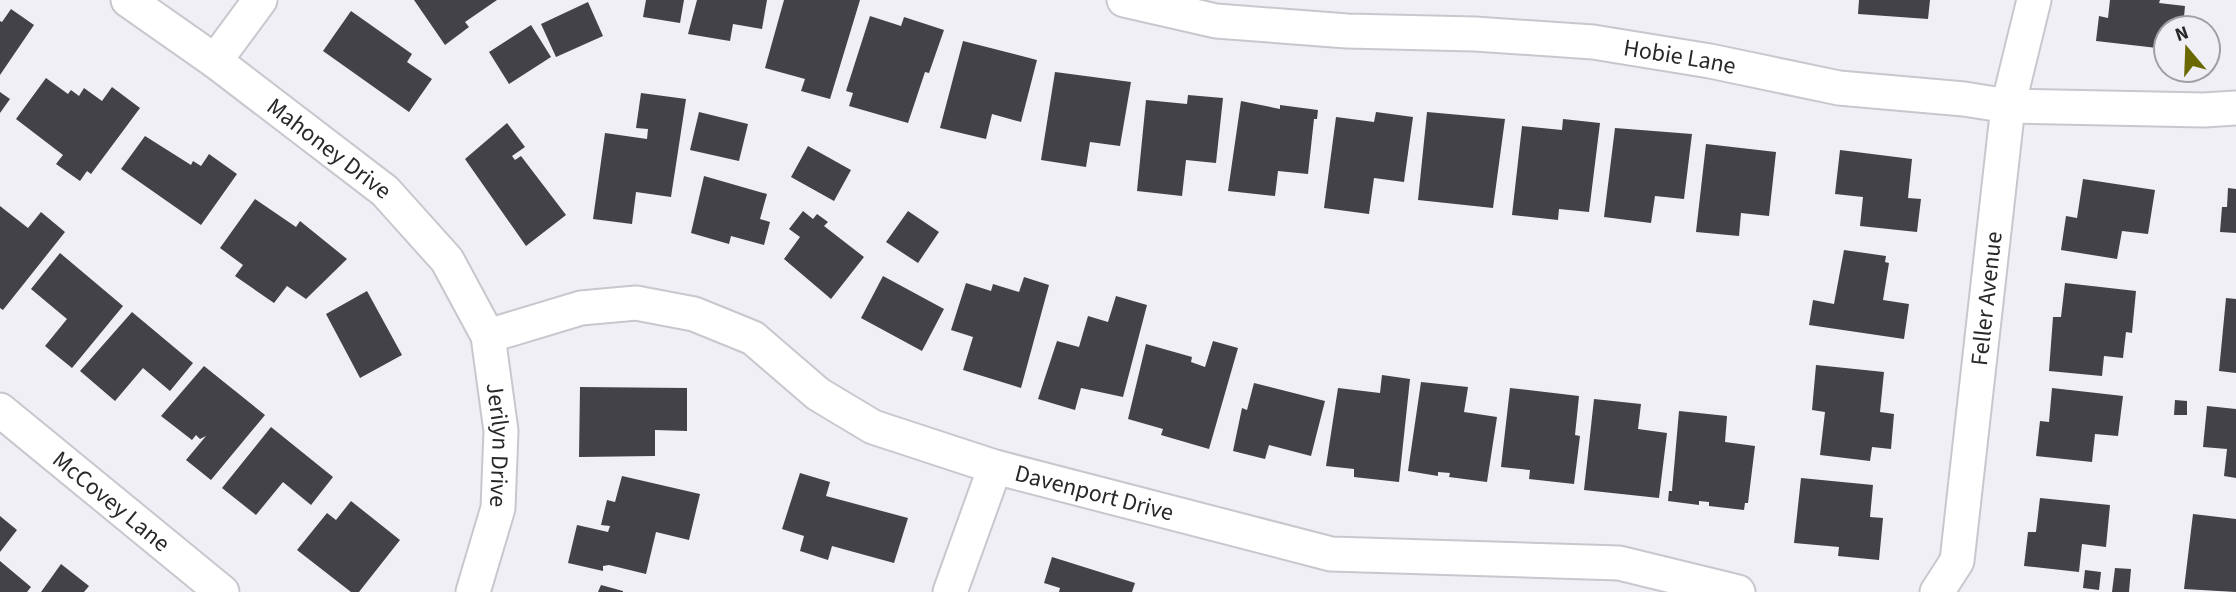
<svg xmlns="http://www.w3.org/2000/svg" width="2236" height="592" viewBox="0 0 2236 592" font-family="'Source Sans 3',sans-serif">
<style>
.building{fill:#434247}
.lines{fill:none;stroke-linecap:round;stroke-linejoin:round}
.street-casing{stroke:#c9c7cd;stroke-width:37}
.street{stroke:#fff;stroke-width:33}
.labels{text-anchor:middle;stroke-width:7;stroke-linejoin:round;paint-order:stroke}
.street-label{font-size:24px;fill:#282729;stroke:#f0eff5}
</style>
<rect width="100%" height="100%" fill="#f0eff5"/>
<path class="building" d="M414 0H497L465 22 469 27 445 45Z
M646 0H684L680 23 643 17Z
M697 0H767L762 29 733 24 730 41 688 34Z
M784 0H860L830 99 801 91 805 79 765 68Z
M1859 0H1930L1928 19 1858 14Z
M2110 0H2160L2159 3 2185 6 2183 28H2166V49L2096 41 2099 16 2108 18Z
M588 2 603 36 556 57 541 24Z
M11 9 34 25 0 75V21L2 22Z
M351 11 412 54 407 62 432 79 409 112 323 51Z
M870 16 901 26 904 17 944 30 929 73 925 72 908 123 849 106 853 93 846 91Z
M531 25 551 57 509 84 489 52Z
M963 41 1037 60 1021 122 992 114 986 139 940 128Z
M1055 72 1131 82 1120 146 1090 142 1086 167 1041 160Z
M46 78 68 94 71 90 79 96 84 88 102 101 112 87 140 108 91 174 87 171 80 181 56 164 63 155 16 119Z
M0 92 10 99 0 113Z
M641 93 686 99 671 197 636 192 632 224 593 219 605 133 647 139 648 129 636 128Z
M1188 95 1223 98 1216 163 1186 160 1182 196 1137 191 1146 100 1187 104Z
M1241 101 1280 109V105L1318 110 1317 119H1314L1308 174 1278 171 1275 196 1228 191Z
M699 112 748 124 739 161 690 150Z
M1376 112 1413 117 1404 182 1374 178 1369 214 1324 208 1336 117 1374 122Z
M1427 112 1505 119 1493 208 1418 200Z
M1563 119 1600 123 1589 212 1559 209 1558 220 1512 215 1522 126 1562 130Z
M507 123 525 147 512 156 515 160 521 156 566 215 526 246 465 159Z
M1615 128 1692 134 1684 199 1655 196 1651 223 1604 217Z
M145 136 191 165 193 161 201 166 209 154 237 174 201 225 121 169Z
M1706 144 1776 152 1769 216 1741 213 1739 236 1696 232Z
M808 146 851 170 834 201 791 177Z
M1840 150 1912 159 1908 198 1921 199 1917 232 1860 226 1863 197 1835 194Z
M704 176 767 194 760 219 770 222 764 245 731 236 729 244 691 233Z
M2083 179 2155 190 2148 234 2122 231 2117 259 2061 250 2066 216 2077 218Z
M2228 188 2236 189V233L2220 232 2222 207H2227Z
M255 199 296 227 300 221 347 259 306 299 287 286 274 303 235 276 243 265 220 248Z
M0 206 28 228 41 212 65 232 3 310 0 308Z
M803 211 813 219 817 214 828 222 824 226 864 257 831 299 784 259 800 237 789 229Z
M908 211 939 232 918 263 886 242Z
M1844 250 1886 256 1885 262 1889 263 1883 300 1909 304 1904 339 1809 325 1813 300 1834 304Z
M60 253 123 306 72 368 45 346 67 319 31 289Z
M883 276 944 309 922 351 861 318Z
M1024 277 1049 285 1021 388 963 370 973 337 951 330 966 283 991 291 993 284 1019 292Z
M2065 283 2136 291 2132 333 2126 332 2123 358 2104 356 2102 376 2049 371 2053 317H2061Z
M367 291 402 355 360 378 326 314Z
M1116 296 1147 305 1123 397 1081 388 1075 410 1038 399 1057 341 1079 347 1088 316 1108 322Z
M2226 298 2236 299V373L2219 371Z
M132 312 193 363 170 391 143 368 115 401 80 371Z
M1213 341 1238 348 1209 449 1161 435 1163 429 1128 419 1146 344 1192 357 1191 362 1205 367Z
M1816 365 1884 372 1880 412 1894 414 1891 449 1872 447 1870 461 1820 455 1825 412 1812 410Z
M204 366 265 415 211 480 186 460 206 436 200 439 196 435 192 440 161 416Z
M1382 375 1410 379 1399 482 1354 477V469L1326 466 1338 388 1380 393Z
M1421 382 1468 387 1464 412 1497 417 1487 482 1449 477 1450 473 1438 472V476L1408 471Z
M1254 383 1325 401 1311 456 1269 445 1265 459 1233 451 1242 408 1247 410Z
M580 387 687 388V431L655 430V456L579 457Z
M1510 388 1579 396 1575 435 1580 436 1574 484 1529 479 1530 470 1501 467Z
M2052 388 2123 396 2118 436 2095 434 2092 462 2036 456 2040 421 2049 422Z
M1594 399 1641 404 1638 429 1667 433 1659 498 1584 490Z
M2175 400 2187 401V415H2174Z
M2207 406 2236 409V478L2224 476 2227 449 2203 447Z
M1679 411 1727 416 1725 442 1755 446 1748 503H1745L1744 510 1709 506V502L1699 501V505L1668 501 1669 491H1672Z
M271 427 333 477 311 505 283 482 256 515 222 488Z
M800 473 830 482 826 496 908 518 894 563 832 546 828 560 800 551 804 536 782 529Z
M622 476 700 494 689 540 656 532 646 574 609 565 603 566V571L568 563 577 525 608 532 610 526 601 525 607 500 615 502Z
M1801 478 1873 485 1870 517 1883 518 1879 560 1838 556 1839 547 1794 543Z
M2040 498 2110 505 2106 547 2082 544 2079 572 2024 566 2028 532H2036Z
M351 501 400 540 359 592H351L297 550 327 513 336 520Z
M2193 514 2236 519V592L2184 589Z
M0 516 17 530 0 552Z
M1052 557 1135 583 1132 592H1059L1060 588 1044 583Z
M0 561 31 587 27 592H0Z
M61 564 89 586 84 592H41Z
M2115 568 2131 569 2129 592H2112Z
M2085 570 2101 572 2099 590 2083 588Z
M601 585 623 591V592H598Z"/>
<g class="lines">
<defs>
<g id="street">
<path id="s1" d="M128 0 215 61 385 191 447 260 488 336 501 431 498 508 473 592"/>
<path id="s2" d="M1124 0 1216 21 1347 31 1475 34 1593 42 1710 61 1839 88 1964 99 2008 106 2204 110 2236 108"/>
<path d="M215 61 260 0"/>
<path id="s3" d="M488 336 581 308 636 303 694 314 753 338 818 394 873 427 995 467 1331 554 1619 563 1738 592"/>
<path id="s4" d="M0 410 222 592"/>
<path d="M950 592 995 467"/>
<path id="s5" d="M1937 592 1957 561 2008 106 2034 0"/>
</g>
</defs>
<use href="#street" class="street-casing"/>
<use href="#street" class="street"/>
</g>
<g class="labels">
<g class="street-label">
<text dy="8" stroke="none"><textPath href="#s2" startOffset="560">Hobie Lane</textPath></text>
<text dy="8" stroke="none"><textPath href="#s1" startOffset="250">Mahoney Drive</textPath></text>
<text dy="8" stroke="none"><textPath href="#s5" startOffset="301">Feller Avenue</textPath></text>
<text dy="8" stroke="none"><textPath href="#s1" startOffset="609">Jerilyn Drive</textPath></text>
<text dy="8" stroke="none"><textPath href="#s3" startOffset="656">Davenport Drive</textPath></text>
<text dy="8" stroke="none"><textPath href="#s4" startOffset="144">McCovey Lane</textPath></text>
</g>
</g>
<g transform="translate(2187 49) rotate(341)"><circle r="33" fill="#f0eff5" stroke="#a09fa3" stroke-width="2"/>
<path d="M0-5L12 26L0 18L-12 26Z" fill="#6b6800"/>
<text y="-10" font-size="19" font-weight="bold" text-anchor="middle" fill="#282729">N</text>
</g>
</svg>
